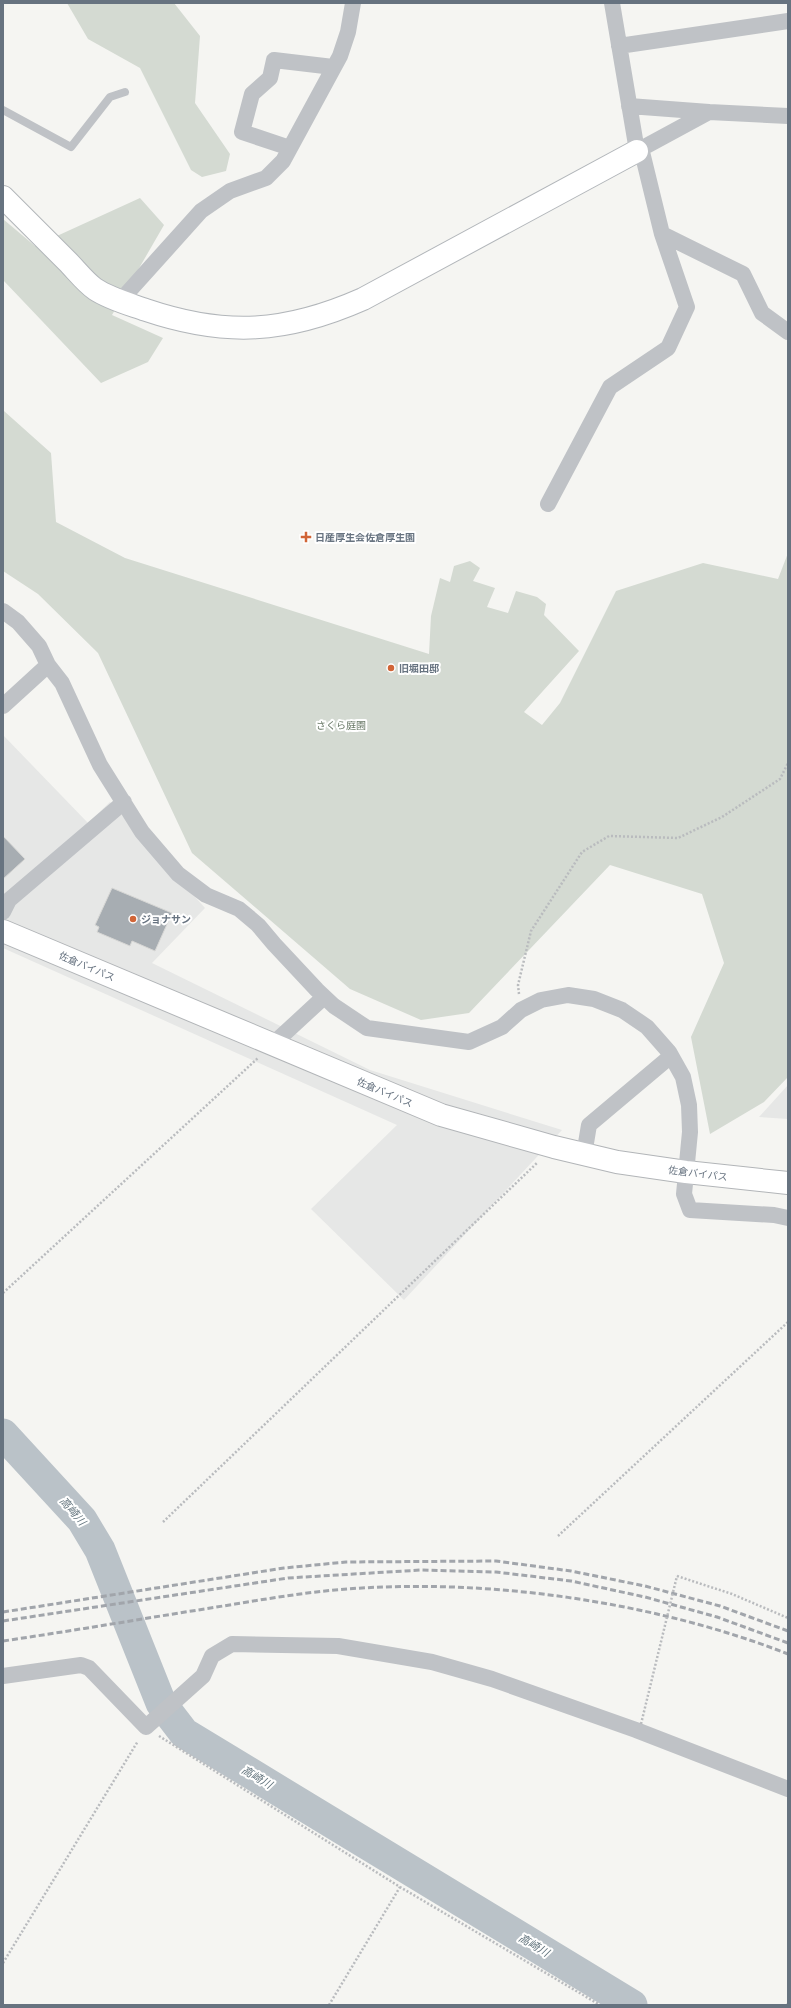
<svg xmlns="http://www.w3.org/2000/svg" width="791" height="2008" viewBox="0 0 791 2008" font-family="'Work Sans','Noto Sans JP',sans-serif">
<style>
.built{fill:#e6e7e6}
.green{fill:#d4dad2}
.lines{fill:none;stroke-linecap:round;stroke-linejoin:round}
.river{stroke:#bac2c8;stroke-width:31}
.building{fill:#a7adb2;stroke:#d7d7d5}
.secondary-casing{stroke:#b2b6ba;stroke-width:24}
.highway-casing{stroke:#b2b5b8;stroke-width:24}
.path{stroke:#b9bbbe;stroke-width:2.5;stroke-dasharray:2 2;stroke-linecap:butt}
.lane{stroke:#bfc2c6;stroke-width:8}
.street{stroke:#bfc2c6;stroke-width:16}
.secondary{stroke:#fff;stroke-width:22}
.highway{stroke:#fff;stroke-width:22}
.rail{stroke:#a1a5ab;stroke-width:3;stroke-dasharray:6 3;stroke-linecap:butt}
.path-bridge{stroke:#b9bbbe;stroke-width:2.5;stroke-dasharray:2 2;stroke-linecap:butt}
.poi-dot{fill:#d16537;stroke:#fff;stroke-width:1.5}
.labels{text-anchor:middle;stroke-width:4;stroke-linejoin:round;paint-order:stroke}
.poi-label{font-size:10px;font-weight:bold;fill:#677380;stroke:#fff;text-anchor:start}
.park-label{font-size:10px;fill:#687866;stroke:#fff}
.street-label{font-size:10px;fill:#677380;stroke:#fff}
.water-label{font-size:11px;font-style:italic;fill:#63747d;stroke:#fff}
</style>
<rect width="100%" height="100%" fill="#f5f5f2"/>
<path class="built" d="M3 735 88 823 110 802 205 908 152 963 370 1070 562 1130 404 1300 311 1209 397 1125 3 948Z
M788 1085V1119L759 1117Z"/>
<path class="green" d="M67 3H174L200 36 195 103 230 154 226 171 202 177 191 170 140 68 88 39Z
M140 198 164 225 112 315 163 338 148 362 101 383 3 280V219L35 246Z
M4 411 51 453 56 522 125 558 429 654 431 616 440 578 450 582 454 566 470 561 480 568 473 581 495 588 487 607 508 613 516 591 537 597 546 604 544 615 579 651 524 712 542 725 560 703 616 591 703 563 778 579 788 553V1077L764 1102 710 1134 691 1037 724 963 702 894 610 865 469 1013 421 1020 350 989 192 853 98 653 38 594 3 571Z"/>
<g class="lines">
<path class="river" d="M3 1434 82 1520 100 1550 161 1703 184 1733 632 2005"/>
</g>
<path class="building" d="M3 836 25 859 3 879Z
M112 888 172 913 155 951 132 941 130 946 97 932 99 927 95 925Z"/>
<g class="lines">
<defs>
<path id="secondary" d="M3 197C24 218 46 240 67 261 76 270 85 282 95 289 110 299 129 304 146 310 226 337 286 333 363 299L637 151"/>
<path id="highway" d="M3 931 441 1115 554 1147 617 1162 686 1172 788 1183"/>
</defs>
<use href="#secondary" class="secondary-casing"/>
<use href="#highway" class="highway-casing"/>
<path class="path" d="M519 994 518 985 531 931 582 852 609 836 678 838 722 817 780 779 788 763
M3 1293 258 1058
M163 1522 538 1162
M558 1536 788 1322
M677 1576 732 1594 788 1618
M159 1736 400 1887 600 2005
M3 1963 138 1741
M329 2005 400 1887
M787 2005 788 2004"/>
<path class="lane" d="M3 110 71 147 110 97 125 92"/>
<path class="street" d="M612 3 637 151 709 112 788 116
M619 46 788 21
M629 106 709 112
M290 148 242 132 252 94 270 78 274 60 333 67
M641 148 662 234 743 274 762 313 788 332
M121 300 201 211 230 191 266 178 283 161 340 56 348 32 353 3
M548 504 610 387 668 348 687 307 662 234
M3 611 18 622 39 646 48 665 62 683 100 765 142 832 178 874 206 895 239 909 258 925 274 944 317 990 334 1006 367 1028 469 1042 502 1027 521 1010 541 1000 568 995 594 999 622 1010 647 1027 669 1052 683 1077 689 1105 690 1132 684 1194 690 1210 774 1215 788 1218
M3 706 48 665
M3 912 9 900 124 802
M273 1044 324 997
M584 1155 589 1125 671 1056
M3 1676 81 1665 89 1668 146 1727 203 1676 212 1656 232 1644 338 1646 432 1662 492 1679 636 1730 788 1789"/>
<use href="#secondary" class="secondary"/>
<use href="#highway" class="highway"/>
<path class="rail" d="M3 1612 284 1568 346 1562 496 1561 571 1571 645 1586 720 1606 788 1631
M3 1621 288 1578 421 1570 496 1572 571 1581 645 1597 717 1617 788 1643
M3 1641C64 1632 124 1622 185 1612 239 1604 293 1593 347 1589 490 1578 655 1602 788 1654"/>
<path class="path-bridge" d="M641 1724 677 1576"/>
</g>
<g class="poi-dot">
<path d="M304 531h4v4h4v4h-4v4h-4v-4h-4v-4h4z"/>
<circle cx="391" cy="668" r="4"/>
<circle cx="133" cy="919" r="4"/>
</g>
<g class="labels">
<g class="poi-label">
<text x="315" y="541">日産厚生会佐倉厚生園</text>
<text x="399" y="672">旧堀田邸</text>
<text x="141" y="923">ジョナサン</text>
</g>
<g class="park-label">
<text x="341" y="729">さくら庭園</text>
</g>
<g class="street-label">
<text transform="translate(87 966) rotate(23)" y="4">佐倉バイパス</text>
<text transform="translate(385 1092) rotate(23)" y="4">佐倉バイパス</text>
<text transform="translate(698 1173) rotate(7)" y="4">佐倉バイパス</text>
</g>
<g class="water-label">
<text transform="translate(73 1511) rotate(50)" y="4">高崎川</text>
<text transform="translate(257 1777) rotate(31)" y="4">高崎川</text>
<text transform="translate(534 1945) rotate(31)" y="4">高崎川</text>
</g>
</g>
<rect width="791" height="2008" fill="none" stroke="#677380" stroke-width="8"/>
</svg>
